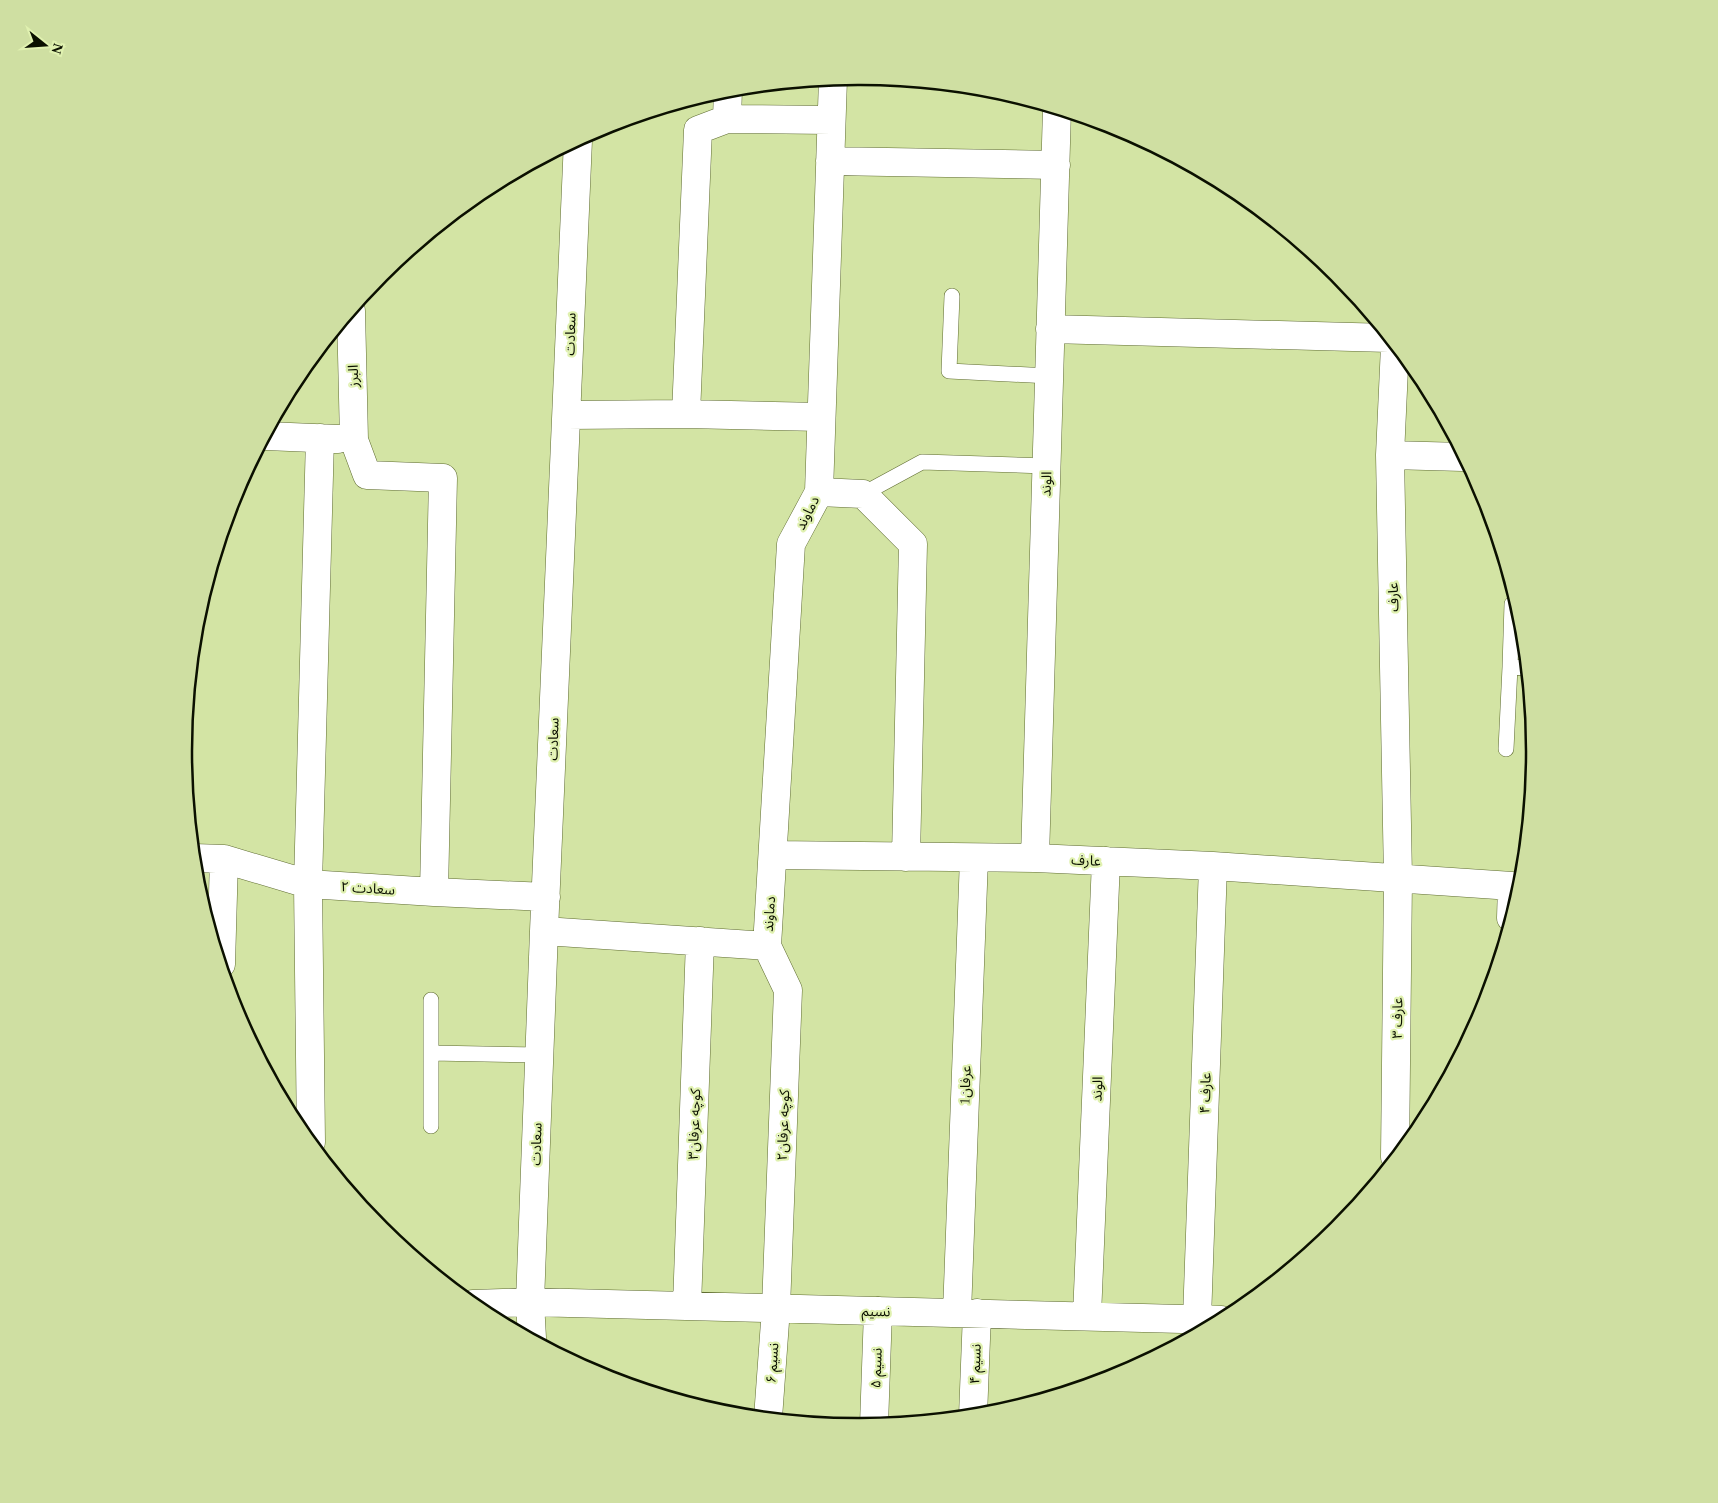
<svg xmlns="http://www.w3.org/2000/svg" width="1718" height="1503" viewBox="0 0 1718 1503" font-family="'Times New Roman','Noto Sans Arabic',serif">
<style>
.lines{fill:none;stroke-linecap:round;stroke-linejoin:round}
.service-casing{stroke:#5f6c31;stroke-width:16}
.minor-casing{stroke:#5f6c31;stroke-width:29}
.service{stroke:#fff;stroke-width:15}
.minor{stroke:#fff;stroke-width:28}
.labels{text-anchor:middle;stroke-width:4.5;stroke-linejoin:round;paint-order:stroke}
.street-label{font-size:14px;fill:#0b1000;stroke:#e0f1b0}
.rim{fill:none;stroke:#0b1000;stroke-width:2.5}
</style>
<rect width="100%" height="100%" fill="#d3e4a4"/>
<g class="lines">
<defs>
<path id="service" d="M952 296 949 371 1049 376
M863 494 922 462 1046 466
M1510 667 1512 604
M1506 749 1510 667 1526 668
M431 1053V1000
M431 1126V1053L540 1055"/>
<path id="minor" d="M728 89 727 119 831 120
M830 161 1056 165
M351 311 354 440 367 475 443 478 434 892
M1050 329 1389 338
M1395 346 1390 455 1398 878 1395 1157
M686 414 821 417
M567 415 686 414 698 130 727 119
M266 436 338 439
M1390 455 1463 457
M819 492 863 494 913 544 906 857
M773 855 1035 858 1213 866 1512 886 1520 888
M194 858 224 859 308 884 434 892 546 897
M1035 858 1057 109
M1511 918 1512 886
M544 931 767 946
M221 964 224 859
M311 1142 308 884 320 438
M473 1304 530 1302 1221 1320
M687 1306 700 941
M957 1313 974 858
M1087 1316 1106 861
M1197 1319 1213 866
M532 1338 530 1302 544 931 578 140
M973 1416 977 1313
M768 1418 776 1308 788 990 767 946 791 544 819 492 833 79
M874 1425 878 1311"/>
</defs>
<use href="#service" class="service-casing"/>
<use href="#minor" class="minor-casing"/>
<use href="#service" class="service"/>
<use href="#minor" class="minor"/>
</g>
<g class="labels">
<g class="street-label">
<text transform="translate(570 334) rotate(-88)" y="5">سعادت</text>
<text transform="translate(353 376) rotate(-91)" y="5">البرز</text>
<text transform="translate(1046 484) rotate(-88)" y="5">الوند</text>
<text transform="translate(807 513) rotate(-63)" y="5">دماوند</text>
<text transform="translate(1393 597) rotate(-91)" y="5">عارف</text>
<text transform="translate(553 739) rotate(-88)" y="5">سعادت</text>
<text transform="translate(1086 860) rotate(3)" y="5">عارف</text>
<text transform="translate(368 888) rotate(4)" y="5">سعادت ۲</text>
<text transform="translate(769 914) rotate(-86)" y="5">دماوند</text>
<text transform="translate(1397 1018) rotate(-89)" y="5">عارف ۳</text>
<text transform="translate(965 1085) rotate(-88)" y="5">عرفان1</text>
<text transform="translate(1097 1089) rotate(-88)" y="5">الوند</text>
<text transform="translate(1205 1093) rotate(-88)" y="5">عارف ۴</text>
<text transform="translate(694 1124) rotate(-88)" y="5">کوچه عرفان۳</text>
<text transform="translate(783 1125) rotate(-88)" y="5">کوچه عرفان۲</text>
<text transform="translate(536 1144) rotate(-88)" y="5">سعادت</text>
<text transform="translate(876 1311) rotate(1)" y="5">نسیم</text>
<text transform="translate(772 1363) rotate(-86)" y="5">نسیم ۶</text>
<text transform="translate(975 1364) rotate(-88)" y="5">نسیم ۴</text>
<text transform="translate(876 1368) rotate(-88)" y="5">نسیم ۵</text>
</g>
</g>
<path d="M0 0H1718V1503H0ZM858 85H860A666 666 0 0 1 1526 751V752A666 666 0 0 1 860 1418H858A666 666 0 0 1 192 752V751A666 666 0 0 1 858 85Z" fill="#cfdfa2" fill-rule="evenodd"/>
<path class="rim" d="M858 85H860A666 666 0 0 1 1526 751V752A666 666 0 0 1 860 1418H858A666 666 0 0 1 192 752V751A666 666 0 0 1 858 85Z"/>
<g transform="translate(45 45) rotate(107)" stroke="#e0f1b0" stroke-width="4" paint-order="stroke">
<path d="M0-4L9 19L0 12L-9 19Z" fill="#0b1000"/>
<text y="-8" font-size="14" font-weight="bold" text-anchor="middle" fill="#0b1000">N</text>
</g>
</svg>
